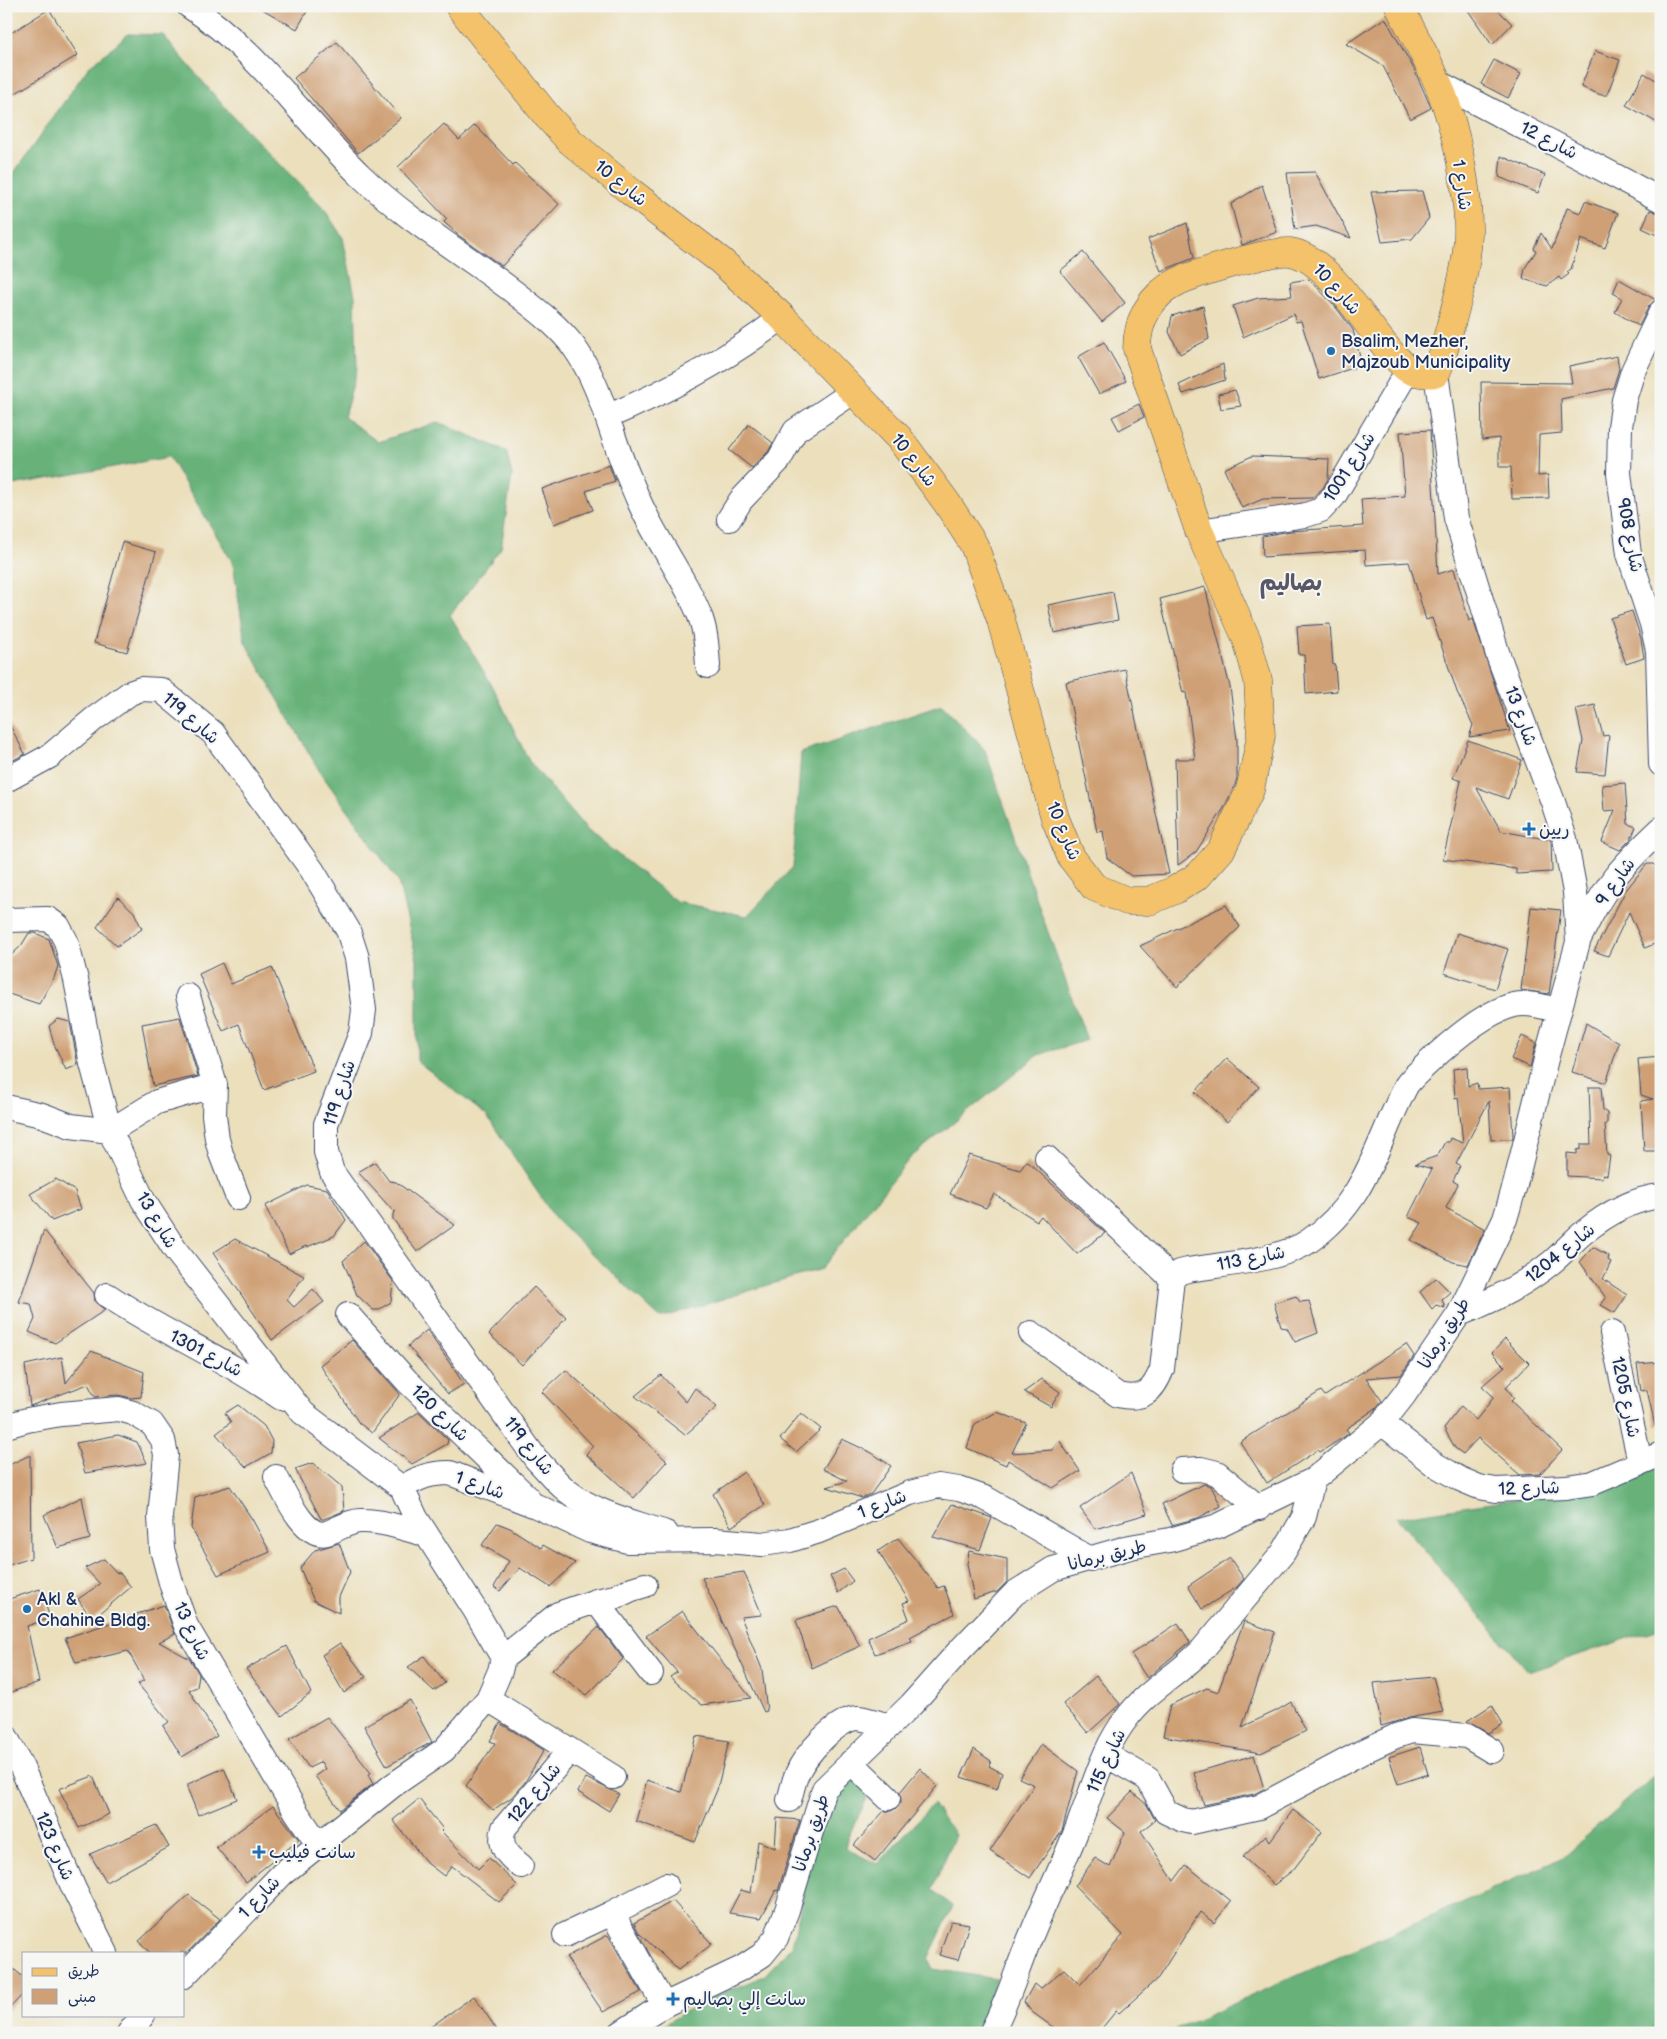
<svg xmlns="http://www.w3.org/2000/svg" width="1667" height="2039" viewBox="0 0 1667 2039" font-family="'Balsamiq Sans','Playpen Sans Arabic',sans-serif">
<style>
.forest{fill:#67b27a;stroke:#41706c}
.building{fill:#cfa076}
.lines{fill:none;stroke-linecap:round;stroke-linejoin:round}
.minor-casing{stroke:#3a496c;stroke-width:26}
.major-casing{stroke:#3a496c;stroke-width:29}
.minor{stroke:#fff;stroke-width:24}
.major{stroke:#f3c26a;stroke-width:28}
.poi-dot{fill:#1f6fb2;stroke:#f6f6f2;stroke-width:2}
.labels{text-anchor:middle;stroke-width:4;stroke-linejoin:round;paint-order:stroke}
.street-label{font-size:18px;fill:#1b2f5e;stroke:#f6f6f2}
.poi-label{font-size:18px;fill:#1b2f5e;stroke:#f6f6f2;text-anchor:start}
.district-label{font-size:22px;font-weight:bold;fill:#5a5766;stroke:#f6f6f2}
</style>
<rect width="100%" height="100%" fill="#f6f6f2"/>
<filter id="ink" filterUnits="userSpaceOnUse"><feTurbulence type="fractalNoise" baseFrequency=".02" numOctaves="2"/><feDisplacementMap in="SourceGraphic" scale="10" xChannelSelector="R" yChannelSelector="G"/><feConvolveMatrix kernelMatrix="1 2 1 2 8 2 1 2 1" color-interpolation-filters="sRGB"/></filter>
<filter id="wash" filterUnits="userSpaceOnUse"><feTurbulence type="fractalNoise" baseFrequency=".0096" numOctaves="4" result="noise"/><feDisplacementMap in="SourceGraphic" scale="20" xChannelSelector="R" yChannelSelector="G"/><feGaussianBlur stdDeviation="1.12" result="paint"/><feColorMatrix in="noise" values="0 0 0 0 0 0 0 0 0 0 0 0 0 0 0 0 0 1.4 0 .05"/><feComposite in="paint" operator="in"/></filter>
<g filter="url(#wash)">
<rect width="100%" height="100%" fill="#ebdfbc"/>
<path class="forest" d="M128 34 163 35 227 110 324 209 343 238 355 296 357 369 344 417 378 442 438 422 506 451 512 475 501 548 450 615 494 689 529 761 587 830 677 902 747 916 793 867 801 753 942 705 985 750 1044 921 1087 1040 1038 1055 910 1158 821 1269 660 1318 556 1220 487 1116 417 1061V960L398 881 320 772 245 642 233 563 169 457 13 485 11 367 6 358V184L88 68Z
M1661 1461V1627L1528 1672 1396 1517 1585 1489Z
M1661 1770V2033H1168L1562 1858Z
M855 1777 870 1792 847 1839 845 1848 877 1864 933 1804 955 1835 932 1890 953 1906 928 1959 933 1969 997 1979 976 2033H651L701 2002 764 1976 792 1946 818 1826Z"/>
<g id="blocks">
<path class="building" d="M257 6H310L297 29Z
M1465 6H1494L1512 24 1492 45Z
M49 9 78 55 6 99V36Z
M1385 18 1414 69 1431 108 1410 119 1383 66 1346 44Z
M337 42 401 118 358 153 294 78Z
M1595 51 1620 60 1607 95H1601L1581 87Z
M1494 60 1521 74 1508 98 1481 84Z
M1644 73 1661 83V125L1626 105Z
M444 124 459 140 475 125 513 165 515 163 559 204 502 266 458 235 444 222 447 219 398 167Z
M1501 156 1545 175 1538 193 1499 177Z
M1315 172 1351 238 1316 226 1295 229 1287 173Z
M1262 185 1277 232 1242 245 1231 204Z
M1422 191 1429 218 1412 239 1382 242 1371 192Z
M1585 201 1618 213 1605 248 1581 239 1571 269 1567 272 1569 274 1561 280 1559 277 1547 286 1523 279 1525 268 1536 251 1534 248 1541 233 1552 249 1567 208 1580 213Z
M1650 210 1661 214V237L1642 228Z
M1187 223 1194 258 1161 271 1148 239Z
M1083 252 1125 303 1102 322 1060 271Z
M1309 279 1334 305 1353 330 1362 365 1319 379 1301 321 1296 322 1294 314 1243 337 1233 306 1258 298 1292 296 1290 282Z
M1619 279 1656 300 1649 306 1639 326 1615 312 1622 298 1613 293Z
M1203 306 1209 339 1180 354 1169 332 1172 316Z
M1104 342 1126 381 1099 394 1078 357Z
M1617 356 1619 369 1613 388 1561 399 1562 433 1539 435 1538 476 1548 475 1549 498 1512 499 1511 467H1499V438L1482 440 1481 382 1572 383 1569 366Z
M1223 364 1225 380 1183 394 1179 385Z
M1235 390 1241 406 1221 409 1218 394Z
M1139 404 1144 417 1119 430 1112 417Z
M749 424 773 443 768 452 752 468 729 450Z
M1430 430 1438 574 1454 569 1469 621 1473 619 1510 731 1469 737 1473 725 1457 692 1432 618 1426 620 1409 562 1366 565 1365 550 1263 557 1262 536 1291 531 1363 526 1361 499 1405 496 1400 432Z
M1252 456 1329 459 1328 479 1323 488 1312 498 1263 499 1242 508 1224 469Z
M609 465 615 481 586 491 593 510 554 524 542 489Z
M122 542 156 552 127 652 94 643Z
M1205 587 1230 687 1237 740V778L1235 785 1224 808 1196 852 1178 865 1175 759H1195L1186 692 1183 693 1160 599Z
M1113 592 1118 620 1054 633 1048 605Z
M1632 611 1641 639 1644 658 1626 664 1610 618Z
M1330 624 1333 665H1335L1337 691 1306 694 1304 655H1299L1297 626Z
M1125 669 1169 874 1131 876 1107 858 1103 831 1097 832 1066 682Z
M1595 705 1603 736 1609 735 1605 774 1577 772 1583 741 1576 709Z
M6 718 25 754 6 764Z
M1468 740 1522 760 1508 799 1476 787 1501 831 1551 840 1552 872 1516 874V869L1443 859 1461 781 1453 778Z
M1625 783 1628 824 1636 827 1631 839 1620 850 1602 842 1615 810 1604 811 1602 785Z
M1647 864H1653L1661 870V941L1645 948 1629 912 1608 956 1594 951 1626 890Z
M118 897 134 912 142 929 117 946 97 927Z
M1226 905 1240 927 1177 987 1140 946Z
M1531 907 1561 910 1549 994 1521 990Z
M29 933H35L49 939 58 966 54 978 39 1004 6 993V960L21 946Z
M1457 933 1508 949 1495 989 1444 973Z
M222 963 231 984 272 967 314 1071 264 1090 239 1024 223 1031 199 974Z
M180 1017 198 1076 153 1086 142 1024Z
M58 1019 70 1022 78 1065 66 1070 54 1044 49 1026Z
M1586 1023 1619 1043 1606 1083 1572 1072Z
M1522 1036 1536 1043 1530 1067 1511 1059Z
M1661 1057V1151H1644L1641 1101 1653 1099 1641 1095 1638 1059Z
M1227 1058 1259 1087 1227 1122 1195 1092Z
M1467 1067 1468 1086 1477 1083 1478 1089 1510 1087 1513 1137 1512 1139 1491 1140 1489 1101 1456 1164 1460 1166 1453 1181 1458 1184 1446 1208 1485 1229 1468 1265 1453 1262 1411 1240 1422 1223 1408 1217 1432 1169 1415 1164 1437 1156 1445 1142H1449L1450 1138 1463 1143 1458 1097 1455 1098 1453 1069Z
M1589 1087H1601L1603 1110 1607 1113V1124H1605L1607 1155 1610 1156 1607 1175 1603 1174 1602 1178 1567 1176V1153L1577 1154V1150L1581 1149V1144H1591Z
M969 1155 1020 1170 1027 1161 1105 1233 1077 1254 1041 1216 1037 1221 994 1194 986 1208 950 1194Z
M375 1162 389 1181 396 1182 455 1225 417 1252 393 1219V1214L396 1211 394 1212 358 1172Z
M56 1179 75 1191 81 1209 52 1221 30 1194Z
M307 1185 327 1189 346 1220 334 1236 307 1247 306 1246 289 1254 265 1206Z
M44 1230 94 1293 95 1302 105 1310 55 1343 29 1332 35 1319 31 1304 19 1302Z
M235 1239 304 1276 287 1300 294 1307 313 1289 324 1302 272 1340 213 1253Z
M364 1241 393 1281 391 1302 378 1310H373L357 1295 343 1261Z
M1593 1247 1609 1256 1608 1260 1611 1262 1603 1279 1627 1295 1615 1313 1601 1305 1606 1298 1580 1262Z
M1436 1278 1450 1292 1442 1299 1445 1308 1436 1305 1432 1309 1420 1292Z
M534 1287 566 1318 522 1365 489 1334Z
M1296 1296 1300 1302 1309 1301 1318 1333 1295 1342 1287 1328 1281 1327 1274 1303Z
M427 1330 464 1384 448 1394 408 1346Z
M1505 1339 1529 1363 1506 1387 1514 1398 1511 1401 1562 1450 1540 1474 1520 1475 1478 1438 1463 1454 1455 1448 1444 1428 1461 1406 1476 1420 1494 1397 1482 1386 1505 1366 1492 1353Z
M352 1340 400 1394 372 1433 359 1423 320 1365Z
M1406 1344 1414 1356 1401 1375 1366 1378 1382 1401 1376 1408 1346 1429 1349 1433 1344 1437 1320 1452 1318 1450 1267 1483 1240 1442 1321 1391 1325 1396Z
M91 1351 144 1372 141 1397 131 1398 118 1395 95 1397 88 1384 30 1406 25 1365 62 1357 66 1383Z
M1661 1362V1425L1655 1426 1647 1390 1641 1391 1637 1364Z
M566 1370 667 1461 634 1498 586 1454 593 1446 542 1392Z
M661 1375 686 1402 695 1388 717 1407 685 1435 635 1396Z
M1042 1379 1060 1392 1051 1407 1024 1392Z
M238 1405 264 1426 272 1441 271 1453 246 1467 216 1434 231 1422 225 1413Z
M419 1412 448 1440 447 1444 412 1464 379 1438Z
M997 1412 1026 1423 1012 1453 1052 1450 1059 1440 1080 1471 1053 1488 1008 1460 1006 1465 967 1448 975 1424Z
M801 1413 821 1429 796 1452 780 1439Z
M118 1435 137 1442 147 1463 85 1473 76 1443Z
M842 1439 872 1453 891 1466 871 1494 862 1498 827 1487 847 1481 823 1469Z
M30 1455 31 1558 6 1566V1470L11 1464Z
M313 1463 342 1487 344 1511 324 1519H321L295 1469Z
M744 1472 765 1505 731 1527 713 1494Z
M1131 1473 1147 1514 1095 1529 1080 1508Z
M1204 1484 1211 1486 1221 1506 1198 1518 1172 1525 1162 1504Z
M230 1486 252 1519 270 1552 218 1575 191 1528 195 1497Z
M82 1497 90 1539 58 1548 44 1515Z
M952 1504 992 1518 980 1550 933 1537Z
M497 1523 510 1528 541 1548 543 1545 575 1563 550 1587 520 1568 500 1591 494 1587 509 1561 482 1545Z
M898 1538 938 1588 944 1586 954 1614 910 1637 912 1641 875 1654 868 1638 909 1619 903 1603 909 1601 878 1551Z
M339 1543 350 1572 339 1597V1613L314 1601 300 1568 315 1550Z
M969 1551 1007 1559V1582L997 1592 974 1599 967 1564Z
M1230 1558 1244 1579 1237 1587 1202 1609 1188 1586Z
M104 1559 117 1573 119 1572 131 1587 92 1620 78 1599 100 1584 85 1568Z
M844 1569 853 1581 838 1593 830 1576Z
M744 1572 762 1615 741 1617 762 1669 767 1711 764 1712 702 1578Z
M40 1589 50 1618 27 1626 39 1682 6 1694V1600Z
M164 1605 175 1634 159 1642 190 1659 199 1674 197 1687 189 1690 217 1736 182 1757 163 1726 169 1722 138 1684 144 1680 128 1651 76 1663 65 1638Z
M838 1606 860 1646 812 1668 796 1620Z
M682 1611 751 1698 702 1705 670 1677 677 1672 646 1636Z
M1244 1621 1275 1632 1242 1727 1276 1711 1291 1702 1306 1731 1261 1753 1163 1736 1170 1705 1207 1688 1218 1692Z
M1178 1623 1190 1642 1147 1678 1131 1654Z
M599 1627 623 1659 587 1695 552 1670Z
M340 1643 366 1677 344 1693 322 1655Z
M287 1646 311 1693 282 1716 246 1669Z
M424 1656 445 1683 434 1691 408 1667Z
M1096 1676 1120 1704 1088 1733 1063 1704Z
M1433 1677 1443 1712 1408 1718 1381 1726 1374 1683Z
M410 1700 432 1742 387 1766 364 1726Z
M1492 1705 1503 1724 1488 1733 1468 1722 1467 1721Z
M327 1717 371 1773 368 1775 373 1784 340 1810 315 1776 325 1769 321 1762 309 1768 289 1739Z
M500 1723 544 1750 525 1782 512 1797 493 1810 466 1786 495 1743 490 1741Z
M696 1736 729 1741 717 1790 695 1842 636 1821 647 1780 681 1792Z
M1041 1744 1078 1771 1062 1831 1030 1878 990 1851 1034 1785 1019 1778Z
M1420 1747 1428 1774 1398 1784 1389 1757Z
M974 1749 991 1761 989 1766 1002 1773 997 1789 961 1777Z
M1254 1755 1264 1789 1254 1794 1204 1805 1194 1773Z
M224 1768 237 1799 198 1815 188 1790V1784Z
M920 1768 937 1786 875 1861 854 1845 884 1811H891L898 1807 901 1801 900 1792Z
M93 1776 109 1814 79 1828 59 1789Z
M586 1778 619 1794 609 1811 578 1792Z
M1132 1792 1147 1805 1155 1820 1141 1831 1174 1881 1186 1865 1231 1901 1214 1923 1200 1912 1158 1978 1119 2013 1116 2011 1098 2033H1061L1032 2012 1024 2002 1034 1984 1040 1989 1064 1969 1080 1985 1123 1935 1075 1886 1095 1858 1110 1867 1125 1832 1107 1818Z
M419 1799 443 1829 441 1831 478 1869 489 1858 517 1885 499 1902 452 1866 444 1876 427 1863 393 1820Z
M273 1806 299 1840 246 1882 216 1847Z
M1293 1810 1322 1832 1293 1870 1274 1885 1243 1857 1266 1835 1270 1841Z
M777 1818 800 1820 778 1891 776 1890 761 1918 729 1913 741 1890 751 1893 758 1841 775 1848Z
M156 1825 169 1847 106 1882 90 1854Z
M189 1895 220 1919 187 1953H150L139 1941Z
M673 1901 712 1944 678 1970 639 1933 634 1923Z
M951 1921 969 1924 958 1960 939 1955Z
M608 1935 641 1992 603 2012 566 1957Z
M6 1962 24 1978V1993L6 2012Z
M474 1996 499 2033H422Z"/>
</g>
</g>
<g filter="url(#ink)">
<use href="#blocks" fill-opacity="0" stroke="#3a496c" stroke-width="1"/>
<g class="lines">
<defs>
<path id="minor" d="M189 6C258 50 303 120 361 176 407 220 461 252 510 289 533 307 557 324 574 347 599 382 608 424 623 463 628 476 633 487 638 499 656 541 685 577 701 619 706 633 707 650 708 666
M1437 82 1661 200
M1661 312 1633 371 1624 400 1620 427 1619 473 1629 554 1652 624 1658 650 1661 764
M607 417C670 390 729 359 782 317
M729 519 741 500 779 460 795 431 853 392
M1199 531 1306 515 1321 510 1334 496 1408 370
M6 780 50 756 94 719 130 693 141 689 161 690 213 733 312 870 348 930 357 958 364 1010 361 1033 326 1124V1152L332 1172 536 1459C546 1469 555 1481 566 1490 596 1514 631 1521 666 1533
M6 920 48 919 58 926 66 941 76 980 92 1064 110 1131 143 1200 176 1251 303 1413 402 1488
M1578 941C1589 919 1600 897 1615 877 1629 859 1645 844 1661 829
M188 996 215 1085 214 1115 217 1139 221 1154 238 1198
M6 1107 42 1115 71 1126 110 1131 157 1102 215 1085
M1047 1158 1172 1279
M107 1295C164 1333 226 1359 281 1398
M1459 1314C1493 1301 1524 1285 1552 1262 1563 1253 1572 1242 1583 1233 1605 1215 1631 1199 1661 1196
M348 1315 407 1381 528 1498
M1031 1333 1118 1395C1143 1401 1153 1392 1162 1369L1172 1279 1180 1272 1188 1270C1222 1264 1280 1261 1309 1241 1367 1201 1376 1144 1406 1086 1411 1078 1420 1071 1427 1064 1449 1043 1484 1012 1514 1005 1529 1002 1545 1007 1559 1011
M1612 1333 1640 1462
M1382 1423 1434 1464 1460 1479 1479 1487 1496 1490 1566 1487 1593 1483 1661 1454
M6 1426 27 1420 61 1414 119 1409 133 1413 152 1424 163 1440 166 1455 160 1517 162 1549 172 1586 186 1626 297 1813 318 1844
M1182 1470 1201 1469 1217 1473 1259 1508
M276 1477C284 1492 305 1540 327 1533 339 1529 350 1520 363 1521 384 1521 406 1529 427 1535
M596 1601 651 1673
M503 1658 558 1614 596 1601 615 1597 632 1589 645 1585
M488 1699 613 1777
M6 1737 22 1768 74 1889 106 1953
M1106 1755 1148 1779 1166 1812 1183 1820 1192 1822 1259 1807 1364 1751 1396 1736 1412 1731 1467 1736 1492 1751
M851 1762 888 1798
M789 1800C792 1792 793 1782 797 1774 804 1756 837 1718 858 1718 868 1719 879 1723 888 1726
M521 1866C507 1855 498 1846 504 1828L570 1750
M612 1913 666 1885
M565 1935 612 1913 664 2005
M184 1976 282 1874 392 1786 444 1750 488 1699 500 1671 503 1658 475 1610 416 1518 402 1488C418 1477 431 1473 450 1473L536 1506 590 1531 627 1541 715 1540 762 1544 790 1540 819 1531 910 1493 938 1486 959 1489 985 1498 1090 1559
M129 2033 143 2015
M621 2033 664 2005 742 1968 762 1955 776 1938 787 1910 824 1789 911 1705 960 1650 1015 1593 1053 1569 1130 1547 1170 1540 1218 1526 1313 1480 1382 1423 1404 1395 1459 1314 1505 1219 1515 1185 1546 1059 1578 942 1575 892 1565 839 1553 802 1498 655 1456 518 1436 373
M991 2033C1009 2000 1018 1965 1033 1931 1049 1892 1068 1855 1082 1816 1095 1783 1104 1747 1126 1719 1146 1691 1178 1675 1202 1650L1283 1553 1304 1517 1313 1480"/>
<path id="major" d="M459 6 547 116 570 141 631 192 721 261 782 317 899 438 947 503 974 545 1001 620 1055 818 1071 857 1094 887 1127 901H1149L1175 890 1198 876 1221 850 1250 790 1261 736 1258 680 1247 640 1199 531 1137 349C1137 320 1151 295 1177 282 1196 273 1272 250 1290 252 1328 257 1367 328 1393 355 1398 359 1404 368 1410 370 1418 374 1427 374 1436 373L1441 361C1451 321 1467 275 1468 234 1469 191 1456 128 1440 88 1428 60 1413 33 1399 6"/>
</defs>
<use href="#minor" class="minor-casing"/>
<use href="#major" class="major-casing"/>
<use href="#minor" class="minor"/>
<use href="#major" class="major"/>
</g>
</g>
<g class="poi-dot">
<circle cx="1331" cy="351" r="5"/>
<path d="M1526.5 821.5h5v5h5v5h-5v5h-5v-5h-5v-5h5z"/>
<circle cx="27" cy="1609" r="5"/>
<path d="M256.5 1844.5h5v5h5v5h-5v5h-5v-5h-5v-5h5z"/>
<path d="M670.5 1991.5h5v5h5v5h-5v5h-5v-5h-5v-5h5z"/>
</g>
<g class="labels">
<g class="street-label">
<text transform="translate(1549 140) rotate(27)" y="6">شارع 12</text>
<text transform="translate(621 183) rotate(39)" y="6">شارع 10</text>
<text transform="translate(1462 185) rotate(82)" y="6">شارع 1</text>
<text transform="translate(1337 289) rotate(48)" y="6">شارع 10</text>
<text transform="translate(914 460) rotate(52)" y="6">شارع 10</text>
<text transform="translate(1349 467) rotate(-57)" y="6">شارع 1001</text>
<text transform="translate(1630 535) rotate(79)" y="6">شارع 908</text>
<text transform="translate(1521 716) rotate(70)" y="6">شارع 13</text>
<text transform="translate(191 718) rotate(41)" y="6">شارع 119</text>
<text transform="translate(1064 831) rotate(67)" y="6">شارع 10</text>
<text transform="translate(1615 882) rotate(-54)" y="6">شارع 9</text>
<text transform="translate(339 1093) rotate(-72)" y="6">شارع 119</text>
<text transform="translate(157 1220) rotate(59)" y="6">شارع 13</text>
<text transform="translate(1560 1253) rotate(-39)" y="6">شارع 1204</text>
<text transform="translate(1251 1258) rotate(-11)" y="6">شارع 113</text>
<text transform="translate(1444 1333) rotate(-58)" y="6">طريق برمانا</text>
<text transform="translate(206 1353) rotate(28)" y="6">شارع 1301</text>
<text transform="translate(1626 1397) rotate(78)" y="6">شارع 1205</text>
<text transform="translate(440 1413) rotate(44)" y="6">شارع 120</text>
<text transform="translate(529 1446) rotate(52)" y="6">شارع 119</text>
<text transform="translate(480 1485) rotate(20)" y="6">شارع 1</text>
<text transform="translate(1529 1488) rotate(-2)" y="6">شارع 12</text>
<text transform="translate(882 1504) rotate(-21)" y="6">شارع 1</text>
<text transform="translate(1107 1555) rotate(-14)" y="6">طريق برمانا</text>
<text transform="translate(192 1631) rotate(65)" y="6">شارع 13</text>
<text transform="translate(1106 1761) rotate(-65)" y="6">شارع 115</text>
<text transform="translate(534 1793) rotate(-50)" y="6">شارع 122</text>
<text transform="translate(811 1833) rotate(-72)" y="6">طريق برمانا</text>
<text transform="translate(55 1846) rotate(67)" y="6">شارع 123</text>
<text transform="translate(259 1897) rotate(-46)" y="6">شارع 1</text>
</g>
<g class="poi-label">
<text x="1341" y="347">Bsalim, Mezher,<tspan x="1341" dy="21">Majzoub Municipality</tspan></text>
<text x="1539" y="835">ريين</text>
<text x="37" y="1605">Akl &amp;<tspan x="37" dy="21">Chahine Bldg.</tspan></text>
<text x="269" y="1858">سانت فيليب</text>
<text x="683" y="2005">سانت إلي بصاليم</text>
</g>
<g class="district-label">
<text x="1291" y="590">بصاليم</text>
</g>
</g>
<rect width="1667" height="2039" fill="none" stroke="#f6f6f2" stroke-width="25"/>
<rect x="22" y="1952" width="162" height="65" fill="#f6f6f2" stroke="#9ea6b7"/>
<rect x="32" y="1968" width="25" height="8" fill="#f3c26a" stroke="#9ea6b7"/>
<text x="68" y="1976" font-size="15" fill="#1b2f5e">طريق</text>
<rect x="32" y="1989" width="25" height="15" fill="#cfa076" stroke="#9ea6b7"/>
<text x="68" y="2002" font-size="15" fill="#1b2f5e">مبنى</text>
</svg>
